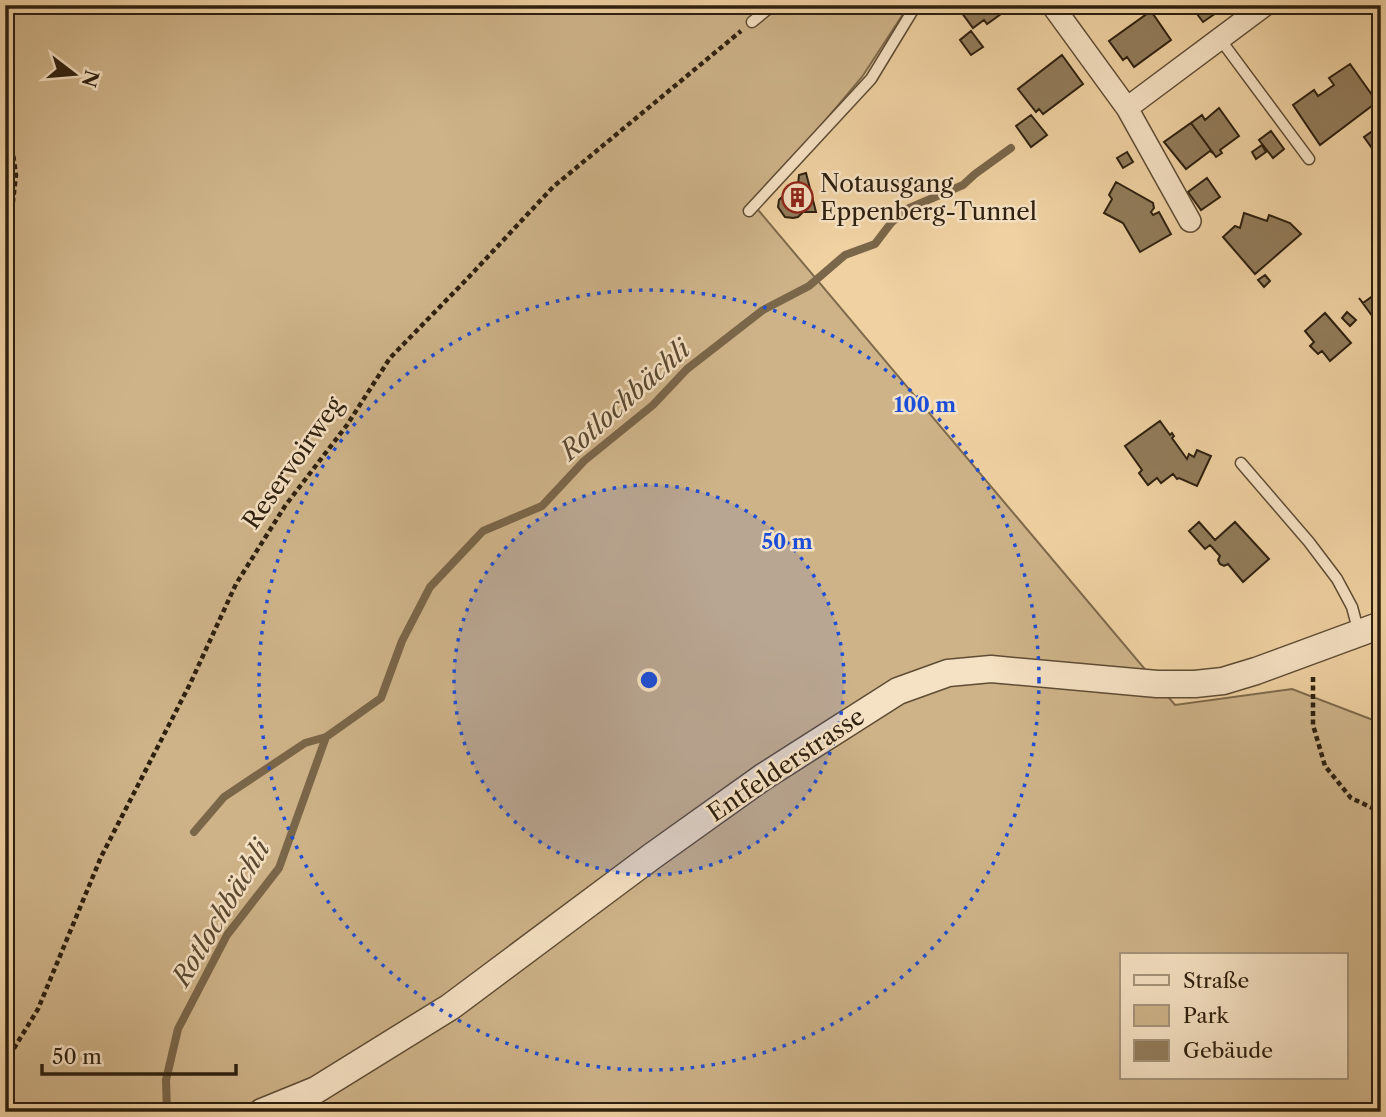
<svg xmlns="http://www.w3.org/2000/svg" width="1386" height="1117" viewBox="0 0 1386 1117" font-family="'Libre Caslon Text',serif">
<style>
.green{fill:#ceb389;stroke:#7e6a4c;stroke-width:2;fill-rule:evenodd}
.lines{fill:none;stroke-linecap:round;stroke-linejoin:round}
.stream{stroke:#7a6649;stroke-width:8}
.building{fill:#927c5b;stroke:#2e200f;stroke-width:2}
.service-casing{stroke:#5e4c34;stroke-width:13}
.minor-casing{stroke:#5e4c34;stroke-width:24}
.tertiary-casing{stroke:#5e4c34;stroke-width:29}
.path{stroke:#2e200f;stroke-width:4.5;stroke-dasharray:5 3.5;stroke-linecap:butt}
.service{stroke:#f5e1c3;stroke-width:10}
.minor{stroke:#f5e1c3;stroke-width:21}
.tertiary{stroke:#f5e1c3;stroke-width:26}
.ring{fill:none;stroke:#1d4ed8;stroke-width:3.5;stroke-dasharray:3.5 7}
.labels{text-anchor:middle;stroke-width:5;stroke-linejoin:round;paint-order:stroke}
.poi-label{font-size:24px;fill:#2e200f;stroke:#f5e1c3;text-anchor:start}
.street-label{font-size:24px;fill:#2e200f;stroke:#f5e1c3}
.water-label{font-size:26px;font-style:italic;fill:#5a4931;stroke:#f5e1c3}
.centre{fill:#1d4ed8;stroke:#f5e1c3;stroke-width:3.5}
.ring-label{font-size:21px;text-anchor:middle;font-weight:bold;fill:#1d4ed8;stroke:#f5e1c3;stroke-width:5;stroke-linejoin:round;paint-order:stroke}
</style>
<rect width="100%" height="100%" fill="#efd1a2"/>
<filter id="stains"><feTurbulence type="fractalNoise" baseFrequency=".00286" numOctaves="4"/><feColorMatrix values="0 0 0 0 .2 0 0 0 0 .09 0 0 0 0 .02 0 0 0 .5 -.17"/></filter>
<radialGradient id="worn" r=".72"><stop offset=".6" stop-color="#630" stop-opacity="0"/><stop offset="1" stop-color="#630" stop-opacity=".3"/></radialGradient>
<path class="green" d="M5 5H909L862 77 754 205 1175 705 1292 689 1381 723V1112H5ZM1122 954H1346V1077H1122Z"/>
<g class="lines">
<path class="stream" d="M194 832 224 797 305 743 326 737 381 698 402 641 430 587 483 531 542 506 584 461 653 405 687 369 763 310 809 286 845 255 875 244 891 223 907 209 963 185 975 174 1011 148
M167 1112 166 1080 178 1029 227 935 279 868 326 737"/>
</g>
<path class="building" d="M956 5H1001L1002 7 998 10 1001 14 987 24 984 20 973 28Z
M1208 5H1210L1216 13 1203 22 1197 14Z
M1151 11 1171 40 1134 67 1127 57 1123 60 1109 41Z
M971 31 983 47 971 55 960 40Z
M1062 55 1083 84 1043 114 1039 109 1036 112 1018 89Z
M1350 64 1377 102 1320 145 1293 105 1314 90 1318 96 1334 85 1329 78Z
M1219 108 1239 136 1220 150 1222 153 1216 157 1191 123 1202 115 1205 120Z
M1031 115 1047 135 1031 147 1016 126Z
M1191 123 1214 154 1210 151 1186 169 1164 142Z
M1381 125V146L1374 151 1364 137Z
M1271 131 1284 149 1273 158 1259 140Z
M1262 145 1266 152 1256 159 1252 152Z
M1127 152 1133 162 1123 168 1117 158Z
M806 173 816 212H803L798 217 793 218 785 217 778 207 779 200 784 195 792 193 797 195 799 175Z
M1207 178 1220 197 1201 210 1188 192Z
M1116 182 1153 203 1154 208 1151 212 1153 215 1159 212 1171 234 1140 252 1123 223 1104 213 1112 199 1109 195Z
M1244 213 1267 221 1269 215 1290 223 1301 234 1255 274 1223 237 1235 226 1240 228Z
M1381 263V280L1373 268Z
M1265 275 1270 281 1264 287 1258 280Z
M1381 290V328L1359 298 1363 303Z
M1347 312 1356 320 1350 326 1342 318Z
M1325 313 1351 343 1330 361 1322 351 1318 354 1310 346 1314 342 1305 331Z
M1160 421 1170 435 1172 433 1174 436 1172 438 1187 459 1189 454 1194 457 1197 450 1211 456 1197 486 1179 478 1177 479 1173 474 1161 483 1157 478 1148 485 1139 473 1142 470 1125 446Z
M1199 522 1215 540 1235 522 1269 559 1243 582 1228 564 1224 566 1220 564 1218 560 1220 556 1210 545 1205 549 1189 531Z"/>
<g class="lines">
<defs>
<path id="service" d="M752 22 773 5
M1220 39 1309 159
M749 211 871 79 916 5
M1241 463 1309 542 1337 579 1352 607 1359 633"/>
<path id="minor" d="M1052 5 1127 108 1190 221
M1127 108 1265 5"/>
<path id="tertiary" d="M262 1112 316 1090 450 1007 651 857 763 777 898 691 948 673 991 669 1157 684H1195L1223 681 1256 671 1381 625"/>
</defs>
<use href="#service" class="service-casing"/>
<use href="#minor" class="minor-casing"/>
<use href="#tertiary" class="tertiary-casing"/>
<path class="path" d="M5 97 16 175 5 271
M1313 677V725L1325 766 1351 798 1381 812
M5 1063 38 1009 101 857 190 684 236 584 285 506 347 425 390 358 467 279 553 187 741 31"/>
<use href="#service" class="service"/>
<use href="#minor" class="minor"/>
<use href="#tertiary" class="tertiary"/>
</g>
<circle cx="649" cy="680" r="195" fill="#1d4ed8" fill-opacity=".12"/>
<g class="ring">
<circle cx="649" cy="680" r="195"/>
<circle cx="649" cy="680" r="390"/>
</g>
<defs>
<symbol id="building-ring" viewBox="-11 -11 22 22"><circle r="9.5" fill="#f5e1c3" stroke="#8f2418" stroke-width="1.5"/><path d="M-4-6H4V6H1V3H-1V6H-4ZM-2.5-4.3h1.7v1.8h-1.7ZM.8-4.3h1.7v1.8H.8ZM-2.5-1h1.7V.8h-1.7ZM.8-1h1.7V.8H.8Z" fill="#8f2418"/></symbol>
</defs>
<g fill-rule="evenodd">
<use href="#building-ring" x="780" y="180" width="35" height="35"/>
</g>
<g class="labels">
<g class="poi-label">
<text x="820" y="192">Notausgang<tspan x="820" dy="28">Eppenberg-Tunnel</tspan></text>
</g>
<g class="street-label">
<text transform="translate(293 463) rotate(-55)" y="8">Reservoirweg</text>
<text transform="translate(786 765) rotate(-34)" y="8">Entfelderstrasse</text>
</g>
<g class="water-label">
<text transform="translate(625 400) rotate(-42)" y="9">Rotlochbächli</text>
<text transform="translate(221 913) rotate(-59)" y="9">Rotlochbächli</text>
</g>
</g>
<circle cx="649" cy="680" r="10" class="centre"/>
<g class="ring-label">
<text x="925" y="412">100 m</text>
<text x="787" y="549">50 m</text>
</g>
<rect width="1386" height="1117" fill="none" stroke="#efd1a2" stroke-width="28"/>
<rect x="7" y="7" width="1372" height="1103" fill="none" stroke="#2e200f" stroke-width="3.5"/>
<rect x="14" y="14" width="1358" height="1089" fill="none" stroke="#2e200f" stroke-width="2"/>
<rect x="1120" y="953" width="228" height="126" fill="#f5e1c3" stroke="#a5947b" stroke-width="2"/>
<rect x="1134" y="975" width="35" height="10" fill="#f5e1c3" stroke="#a5947b" stroke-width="2"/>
<text x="1183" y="988" font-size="21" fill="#2e200f">Straße</text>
<rect x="1134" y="1005" width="35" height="21" fill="#ceb389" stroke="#a5947b" stroke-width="2"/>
<text x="1183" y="1023" font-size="21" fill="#2e200f">Park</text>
<rect x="1134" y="1040" width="35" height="21" fill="#927c5b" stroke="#a5947b" stroke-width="2"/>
<text x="1183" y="1058" font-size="21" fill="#2e200f">Gebäude</text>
<g transform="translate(74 74) rotate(106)" stroke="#f5e1c3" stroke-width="5" paint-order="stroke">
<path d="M0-5L12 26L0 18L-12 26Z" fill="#2e200f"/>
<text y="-10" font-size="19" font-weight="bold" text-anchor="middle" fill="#2e200f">N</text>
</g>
<path d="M42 1064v10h194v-10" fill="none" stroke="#2e200f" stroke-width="3.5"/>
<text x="52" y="1064" font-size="21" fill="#2e200f" stroke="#f5e1c3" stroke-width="5" paint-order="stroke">50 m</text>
<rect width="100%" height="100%" filter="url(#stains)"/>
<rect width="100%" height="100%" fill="url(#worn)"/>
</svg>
